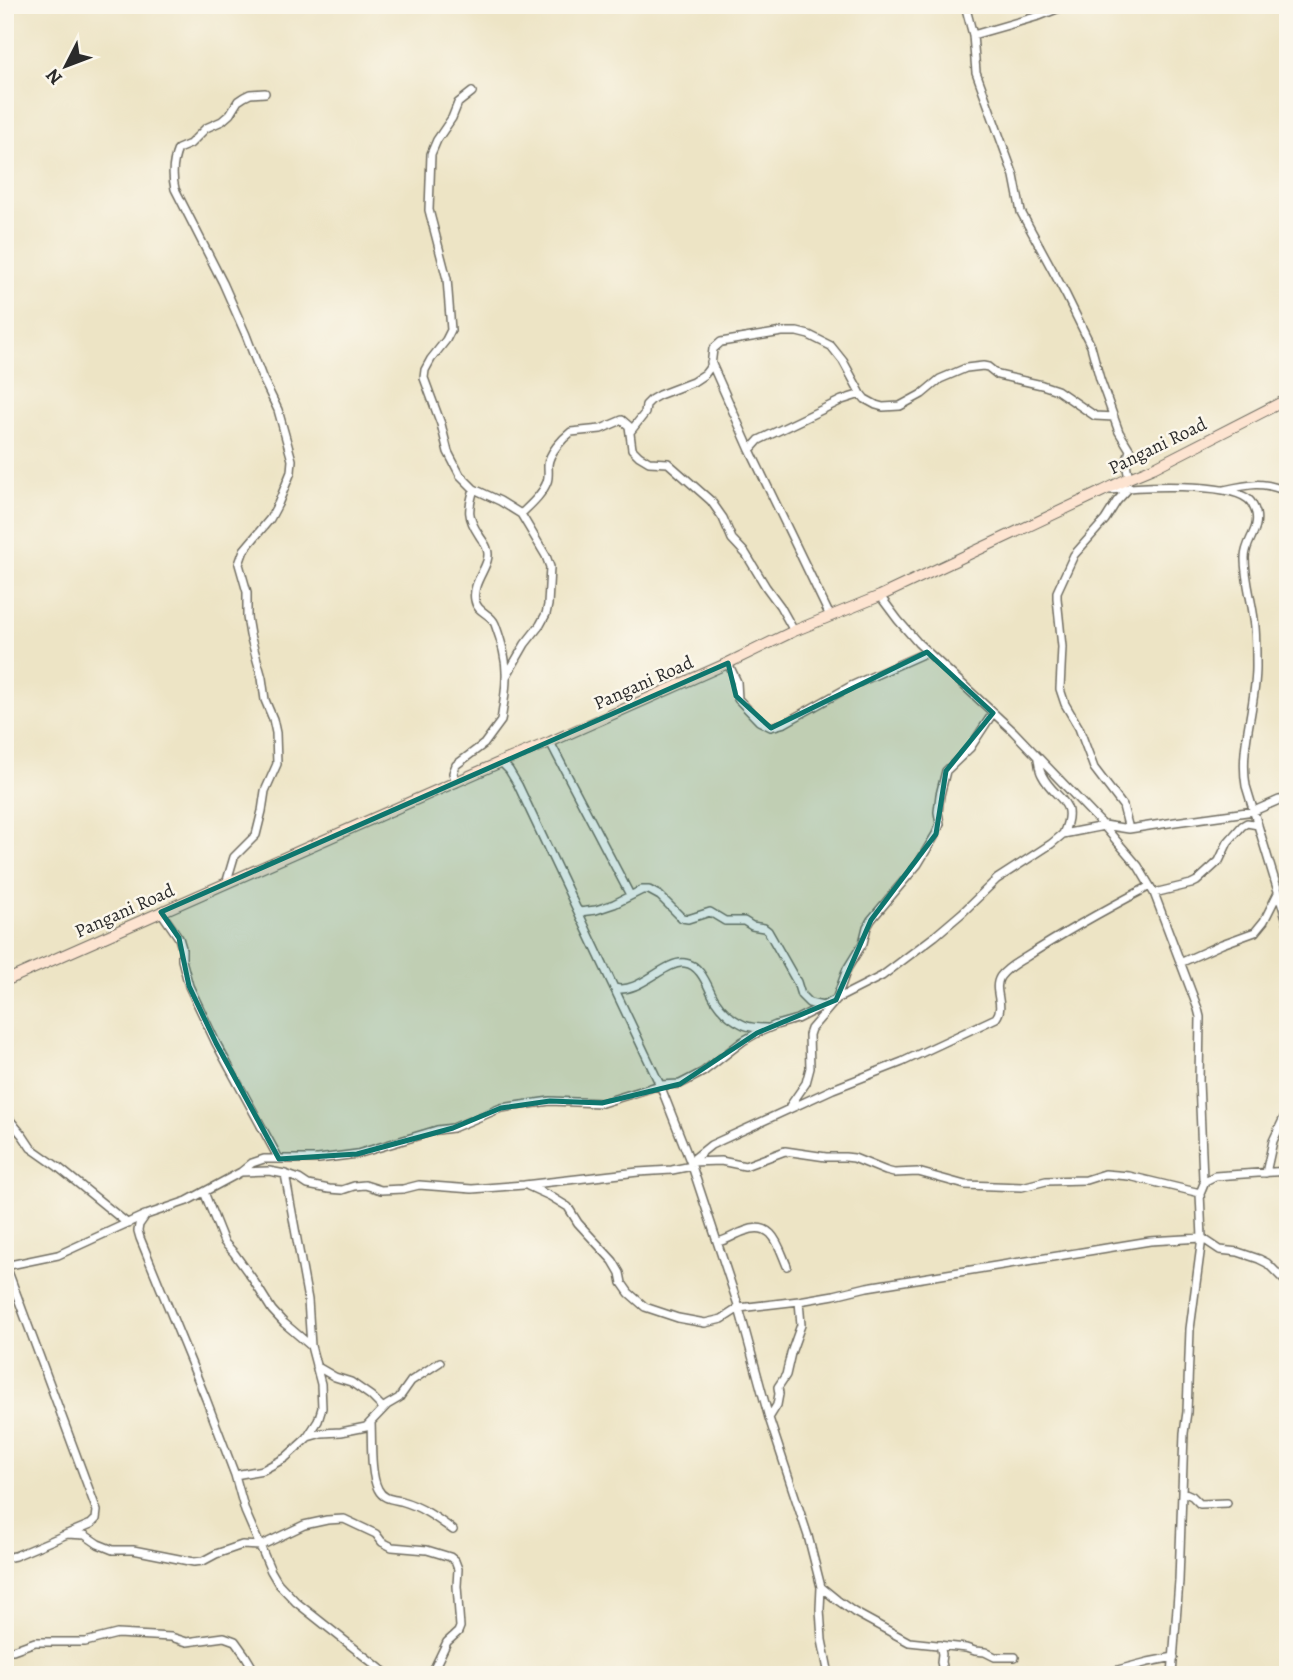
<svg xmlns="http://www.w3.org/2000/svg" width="1293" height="1680" viewBox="0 0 1293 1680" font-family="Alegreya,serif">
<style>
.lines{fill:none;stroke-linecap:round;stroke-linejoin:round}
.street-casing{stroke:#6f6c61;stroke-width:10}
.secondary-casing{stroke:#6f6c61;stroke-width:12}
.street{stroke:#fff;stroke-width:7}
.secondary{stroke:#fde4d1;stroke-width:10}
.marked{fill:#0f766e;fill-opacity:0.2;stroke:#0f766e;stroke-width:5;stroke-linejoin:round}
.labels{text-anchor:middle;stroke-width:5;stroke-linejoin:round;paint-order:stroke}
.street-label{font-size:19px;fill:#2b2b2b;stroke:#fbf7ec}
</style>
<rect width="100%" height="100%" fill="#fbf7ec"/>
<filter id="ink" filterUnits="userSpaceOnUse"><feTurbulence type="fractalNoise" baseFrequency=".0143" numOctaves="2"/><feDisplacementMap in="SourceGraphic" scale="14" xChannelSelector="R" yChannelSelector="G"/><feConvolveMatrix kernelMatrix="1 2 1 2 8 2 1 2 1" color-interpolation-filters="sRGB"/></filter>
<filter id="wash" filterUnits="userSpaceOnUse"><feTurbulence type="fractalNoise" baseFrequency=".00686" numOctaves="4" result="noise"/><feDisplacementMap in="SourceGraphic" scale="28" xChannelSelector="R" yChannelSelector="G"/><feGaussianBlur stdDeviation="1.57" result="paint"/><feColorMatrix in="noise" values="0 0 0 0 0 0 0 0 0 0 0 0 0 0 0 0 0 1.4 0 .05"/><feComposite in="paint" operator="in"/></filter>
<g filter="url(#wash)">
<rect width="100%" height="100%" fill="#ede4c5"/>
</g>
<g filter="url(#ink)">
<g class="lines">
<defs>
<path id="street" d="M965 5 973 35 976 72 1014 176 1021 212 1066 295 1091 346 1100 379 1119 432 1130 450 1126 464 1129 478
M973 35 1039 16 1067 5
M472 92 458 103 452 118 437 140 431 154 429 210 447 279 451 330 446 340 431 359 425 370 424 378 441 424 448 452 460 475 474 489 500 501 521 514 546 556 550 567 548 605 546 614 540 625 525 644 506 677
M711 362 750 450 830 616
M630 432 645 413 646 405 652 399 659 395 693 382 705 374 711 366 713 349 721 342 782 332H797L809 335 831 346 843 361 861 394 865 399 876 405 883 407 900 406 922 394 940 379 966 368 983 366 988 367 998 375 1042 385 1057 390 1095 416 1114 417
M750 450 759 440 842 400 861 394
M1129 488 1117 501 1105 520 1074 555 1057 592V598L1062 647 1060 689 1065 704 1079 728 1094 768 1123 806 1129 829
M1111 490C1139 486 1226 482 1248 499 1252 502 1254 507 1256 513 1260 531 1245 541 1245 558 1245 581 1253 604 1255 627 1256 639 1256 652 1256 664 1257 705 1239 745 1246 786L1288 924
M1224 490C1250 484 1263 481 1288 492
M521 514C530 505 542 495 547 482 549 477 548 471 548 465 549 453 562 439 571 432L601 429 622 420 629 426 632 449 639 456 649 462 668 463 711 501 723 518 732 539 746 554 766 587 780 606 794 631
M880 596 898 620 918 643 1013 731 1103 825 1138 866 1154 893 1198 1009 1200 1017 1199 1081 1203 1179 1205 1181 1200 1193 1202 1238 1190 1329 1187 1412 1184 1433 1179 1581 1172 1675
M728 663 737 682 738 699 759 721 771 727 785 723 851 686 927 652
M550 742 630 895
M1038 759C1039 764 1039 770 1042 775 1055 801 1079 799 1063 834
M501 762 509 770 518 785 660 1085 692 1166 739 1308 769 1418 808 1536 821 1587 820 1609 822 1640 829 1675
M456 783 453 773 456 765 484 744 501 721C503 707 506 692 506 678 507 661 501 640 495 624 491 613 477 613 475 600 471 581 493 564 487 549 486 544 481 539 479 535 467 517 468 509 474 489
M1104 825 1129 829 1175 822 1254 811 1279 800 1288 799
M226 884 234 857 256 835 262 811 265 791 277 764 276 733 273 719 265 700 262 678 250 635 247 617V592L239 564 244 550 270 519 278 504 291 472 292 460 278 410 262 377 246 335 223 283 175 189C172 176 173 161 178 149L190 144 206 128 222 121 230 114 238 101 244 97 250 94 265 93
M1154 893 1191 884 1197 881 1219 861 1228 842 1242 826 1247 823 1258 825
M577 909 579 912 596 910 614 904 642 890H649L660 896 682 918 688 919 710 912 725 921H744L752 926 764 928 768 931 797 982 801 995 809 1003 823 1006
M161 912 179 938 182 948V960L189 986 216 1043 279 1159
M1180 963 1222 944 1255 932 1264 921 1278 893
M615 988C638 995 665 960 685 963 702 965 708 989 715 1000 722 1011 733 1020 744 1025 751 1028 759 1028 766 1028
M790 1106 806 1083 810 1068 809 1035 811 1029 836 1000 847 969 863 943 867 927 871 920 918 864 936 834 940 824 938 812 940 795 946 771 970 748 993 713
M5 1114 23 1136 31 1148 58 1167 128 1224
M691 1161 711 1145 833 1089 902 1062 996 1018C1006 1005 992 990 1000 977 1006 968 1018 962 1026 957 1066 931 1108 908 1150 886
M691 1162 721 1161 745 1166 785 1151 826 1157H845L854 1158 886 1171 894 1173 918 1172 965 1185 1022 1187 1046 1181 1086 1180 1105 1174 1129 1176 1200 1193
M241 1172 252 1163 264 1159H318L357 1154 437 1130 453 1128 501 1108 550 1101 602 1103 660 1085 680 1084 703 1072 743 1041 757 1033 776 1025 797 1019 882 976 935 936 962 913 997 879 1051 844 1063 834 1104 826
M1266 1173 1273 1141 1288 1109
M1205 1181 1215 1176 1288 1171
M528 1186 550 1196 568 1207 578 1223 613 1261 620 1273 622 1283 629 1293 645 1307 678 1318 705 1323 722 1319 739 1308 799 1301 834 1295 867 1287 1150 1241 1202 1238 1220 1250 1238 1252 1259 1259 1267 1263 1288 1284
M204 1192 224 1242 234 1253 252 1278 272 1310 284 1323 311 1346
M718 1242C728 1240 735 1234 745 1231 773 1220 778 1245 787 1266
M5 1266 58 1255 145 1215
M5 1305 13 1287
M316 1366 335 1377 351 1382 371 1396 383 1408
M769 1418 777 1405 779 1394 778 1387 786 1375 791 1353 801 1325 799 1301
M371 1423C372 1440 370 1474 378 1489 383 1499 391 1499 401 1501 420 1506 437 1518 453 1530
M308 1437 322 1433 341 1432 366 1427 387 1405 399 1398 411 1381 440 1362
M235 1475 263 1470 285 1458 307 1438 318 1421 322 1408 321 1384 311 1346 308 1300 285 1174
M1183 1492 1192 1496 1200 1504 1227 1503
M67 1534 85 1535 98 1544 113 1550H133L194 1562 203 1561 216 1554 242 1545 260 1546 304 1525 327 1520 344 1519 376 1534 382 1542 392 1547 427 1550 450 1557 455 1561 458 1569 457 1586 460 1627 458 1632 447 1642 431 1675
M5 1558 15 1556 91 1524 96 1519 97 1511 6 1266
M821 1587 837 1600 854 1612 909 1642 966 1648 975 1651 985 1652 995 1657H1015
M940 1645 942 1654 941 1662 944 1675
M5 1650H13L35 1642H85L117 1634 171 1637 187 1642 224 1637 235 1641 245 1655 257 1675
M388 1675 296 1602 278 1583 271 1571 245 1511 235 1475 206 1399 140 1238 138 1231 139 1225 146 1215 187 1201 241 1172 269 1171 285 1174 299 1179 308 1185 329 1189 342 1190 354 1186 365 1185 381 1190 403 1189 419 1185 472 1189 524 1185 638 1172 672 1170 692 1166
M1099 1675 1148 1662 1174 1657"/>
<path id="secondary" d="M5 981 501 762 550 742 728 663 794 631 880 596 1103 491 1129 478 1153 468 1288 399"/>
</defs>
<use href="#street" class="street-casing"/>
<use href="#secondary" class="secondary-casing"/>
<use href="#street" class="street"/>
<use href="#secondary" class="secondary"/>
</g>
</g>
<path class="marked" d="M927 652 993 713 946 771 936 834 871 920 836 1000 757 1033 680 1084 602 1103 550 1101 501 1108 453 1128 357 1154 279 1159 216 1043 189 986 179 938 161 912 728 663 736 696 771 728Z"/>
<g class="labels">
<g class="street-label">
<text transform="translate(1157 445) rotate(-26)" y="7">Pangani Road</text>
<text transform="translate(643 682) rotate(-24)" y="7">Pangani Road</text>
<text transform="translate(124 910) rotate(-24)" y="7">Pangani Road</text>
</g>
</g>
<rect width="1293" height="1680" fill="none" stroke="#fbf7ec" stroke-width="28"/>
<g transform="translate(66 66) rotate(228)" stroke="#fbf7ec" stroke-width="5" paint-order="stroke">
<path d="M0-5L12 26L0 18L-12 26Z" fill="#2b2b2b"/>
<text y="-10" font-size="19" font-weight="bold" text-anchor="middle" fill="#2b2b2b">N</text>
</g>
</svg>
